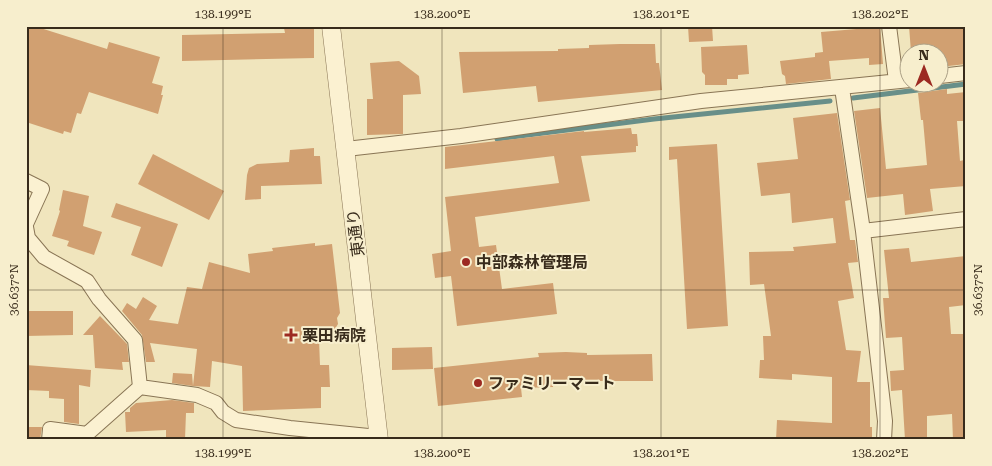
<svg xmlns="http://www.w3.org/2000/svg" width="992" height="466" viewBox="0 0 992 466" font-family="'Roboto Serif','Noto Sans JP',serif">
<style>
.lines{fill:none;stroke-linecap:round;stroke-linejoin:round}
.stream{stroke:#688f89;stroke-width:5}
.building{fill:#d1a071}
.minor-casing{stroke:#897555;stroke-width:16}
.tertiary-casing{stroke:#897555;stroke-width:19}
.minor{stroke:#fbf1d1;stroke-width:14}
.tertiary{stroke:#fbf1d1;stroke-width:18}
.ticks{fill:none;stroke:#382b1b;stroke-width:1;stroke-opacity:0.45}
.poi-dot{fill:#9c2a22;stroke:#f7eecd;stroke-width:2}
.labels{text-anchor:middle;stroke-width:4;stroke-linejoin:round;paint-order:stroke}
.street-label{font-size:16px;fill:#382b1b;stroke:#f7eecd}
.poi-label{font-size:16px;font-weight:bold;fill:#382b1b;stroke:#f7eecd;text-anchor:start}
.neatline{fill:none;stroke:#382b1b;stroke-width:2}
.ticks-label{font-size:12px;text-anchor:middle;fill:#382b1b}
</style>
<rect width="100%" height="100%" fill="#f0e5bd"/>
<g class="lines">
<path class="stream" d="M853 98 966 84
M497 139 654 119 830 101"/>
</g>
<path class="building" d="M26 26H34L107 49 109 42 160 57 152 83 163 86 161 95H163L158 114 89 92 81 114 77 113 71 133 64 131 63 134 26 122Z
M688 26H712L713 41 689 42Z
M909 26H966V64L940 67V52H911Z
M880 27 883 64 869 65V58L829 61 831 79 786 84 785 76 782 74 780 61 815 57V53L823 52 821 32Z
M284 28H314V58L182 61V35L285 33Z
M620 44H655L656 63H659L662 90 538 102 536 86 463 93 459 52 558 51V49L589 48V45Z
M747 45 749 74 738 75V79H727V85H705V75L702 72 701 47Z
M399 61 419 76 421 94 403 95V134L367 135V99H373L370 63Z
M947 89V94L966 92V121H957L960 161 964 160 966 186 930 189 933 211 905 215 903 194 867 198 854 111 880 108 886 169 927 165 923 120H921L918 93Z
M837 113 850 200 845 201 850 240H855L858 262 848 263 854 298 838 301 846 350 861 351 857 382H870V427H872V440H776L777 420 832 423V377L792 374V380L759 378 760 360H764L763 336H771L764 284 750 285 749 252 794 251 793 247 836 243 833 218 792 223 790 193 761 196 757 163 798 159 793 118Z
M631 128 632 134H637L638 146H636V152L581 156 590 201 475 217 479 247 496 245 502 289 553 283 557 314 457 326 451 276 435 278 432 254 451 251 445 197 559 183 554 156 445 169V147L584 131V132Z
M717 144 728 326 687 329 677 159 669 160V147Z
M314 148V156H320L322 184 261 186V199L245 200 247 175 249 168 257 164 289 162 290 150Z
M153 154 224 191 209 220 138 184Z
M63 190 89 196 83 226 102 232 94 255 67 246 69 241 52 236 60 211 59 210Z
M116 203 178 224 162 267 131 255 141 227 111 217Z
M315 243V246L332 244 340 313 337 318 338 324 333 332 334 337 319 339 320 365H329L330 387H321V408L243 411 242 366 212 361 210 387 193 386 197 349 150 343 155 362H146L142 335 122 311 127 303 136 309 143 297 157 306 149 320 178 324 187 287 202 289 209 262 250 273 248 254 273 251 272 248Z
M909 248 911 262 966 256V305L949 307 951 334H964L966 359V440H953L952 414 927 416V440H905L902 390 891 391 890 371 904 370 902 337 886 338 883 298H889L884 250Z
M26 311H73V335L26 336Z
M100 316 127 344 129 362H122L123 370 95 368 93 335H83Z
M432 347 433 369 392 370V348Z
M566 352 587 353V355L652 354 653 381H553V387L521 388 522 397 438 406 434 368 539 357 538 353Z
M26 365 91 370 90 387 79 385V424L64 422V399L49 398V391L26 390Z
M173 373 192 374 193 386 172 383Z
M172 400 194 403V413H186L185 439H166V430L126 432 125 412H130V408L136 403Z
M26 427H42L40 440H26Z"/>
<g class="lines">
<defs>
<path id="minor" d="M889 26 896 81
M940 76 966 73
M842 88 863 231 885 421 884 440
M346 149 461 136 701 101 910 80
M26 181 42 189 26 224
M26 227 28 238 44 257 87 281 99 299 135 340 140 387 197 395 216 403 223 412 236 420 290 428 378 437
M863 231 966 219
M49 440 50 429 87 434 140 387"/>
<path id="tertiary" d="M331 26 379 440"/>
</defs>
<use href="#minor" class="minor-casing"/>
<use href="#tertiary" class="tertiary-casing"/>
<use href="#minor" class="minor"/>
<use href="#tertiary" class="tertiary"/>
</g>
<path class="ticks" d="M223 26V440M442 26V440M661 26V440M880 26V440M26 290H966"/>
<g class="poi-dot">
<circle cx="466" cy="262" r="5"/>
<path d="M288.5 327.5h5v5h5v5h-5v5h-5v-5h-5v-5h5z"/>
<circle cx="478" cy="383" r="5"/>
</g>
<g class="labels">
<g class="street-label">
<text transform="translate(355 233) rotate(-97)" y="6">東通り</text>
</g>
<g class="poi-label">
<text x="476" y="268">中部森林管理局</text>
<text x="302" y="341">栗田病院</text>
<text x="488" y="389">ファミリーマート</text>
</g>
</g>
<rect width="992" height="466" fill="none" stroke="#f7eecd" stroke-width="55"/>
<g transform="translate(924 68)"><circle r="24" fill="#f7eecd" stroke="#aba086"/>
<path d="M0-4L9 19L0 12L-9 19Z" fill="#9c2a22"/>
<text y="-8" font-size="14" font-weight="bold" text-anchor="middle" fill="#382b1b">N</text>
</g>
<rect x="28" y="28" width="936" height="410" class="neatline"/>
<g class="ticks-label">
<text x="223" y="18">138.199°E</text>
<text x="442" y="18">138.200°E</text>
<text x="661" y="18">138.201°E</text>
<text x="880" y="18">138.202°E</text>
<text transform="translate(14 290) rotate(-90)" y="4">36.637°N</text>
<text transform="translate(978 290) rotate(-90)" y="4">36.637°N</text>
<text x="223" y="457">138.199°E</text>
<text x="442" y="457">138.200°E</text>
<text x="661" y="457">138.201°E</text>
<text x="880" y="457">138.202°E</text>
</g>
</svg>
